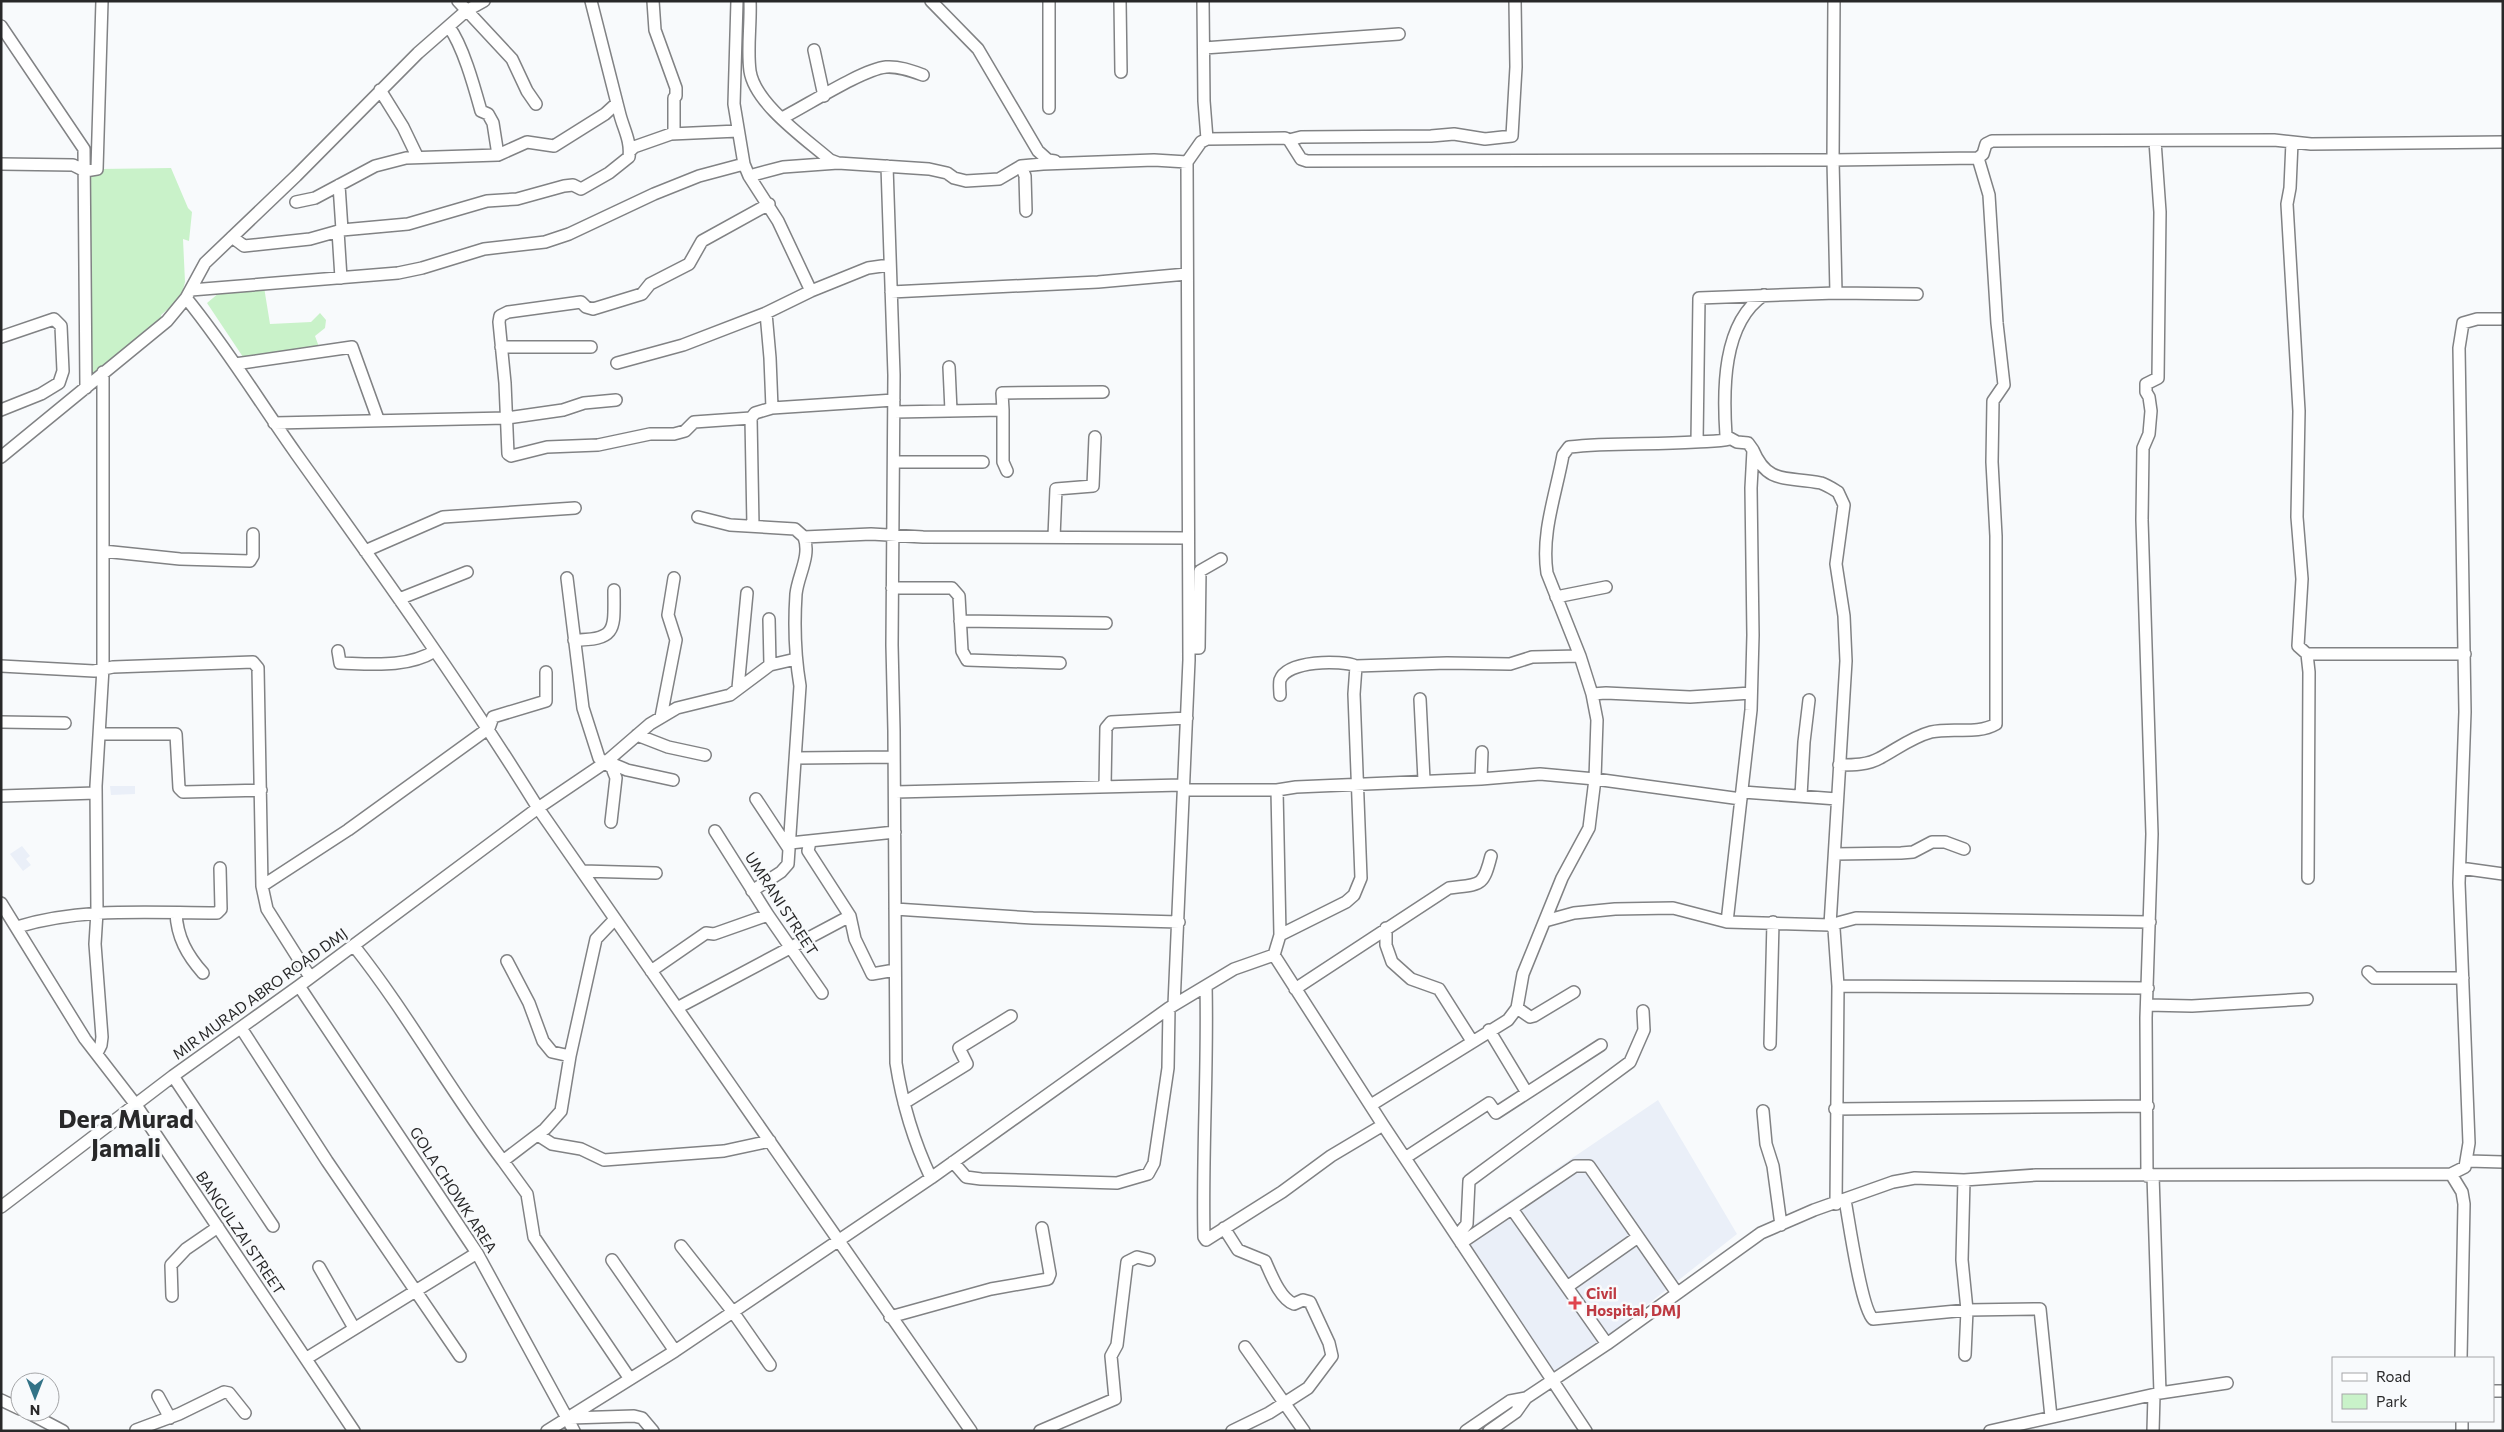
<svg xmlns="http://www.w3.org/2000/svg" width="2504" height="1432" viewBox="0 0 2504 1432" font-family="Commissioner,sans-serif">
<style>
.built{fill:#eaeff8}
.green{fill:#c9f2c9}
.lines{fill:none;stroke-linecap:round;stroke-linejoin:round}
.street-casing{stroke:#818284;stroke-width:14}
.street{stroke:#fff;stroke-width:11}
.health-dot{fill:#e0444e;stroke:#f8fafc;stroke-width:2}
.labels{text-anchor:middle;stroke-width:5;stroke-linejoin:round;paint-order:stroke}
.street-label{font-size:15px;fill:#282829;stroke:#f8fafc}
.health-label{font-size:15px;font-weight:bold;fill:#be3a42;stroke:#f8fafc;text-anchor:start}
.town-label{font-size:25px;font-weight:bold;fill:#282829;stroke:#f8fafc}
</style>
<rect width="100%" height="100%" fill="#f8fafc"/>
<path class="built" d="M110 786H135V794L111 795Z
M22 846 30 856 26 859 31 865 23 871 10 854Z
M1658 1100 1737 1234 1552 1380 1457 1236Z"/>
<path class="green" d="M171 168 188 208 192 212 189 241 183 239 185 282 181 298 161 315 162 322 92 376 89 178 100 169Z
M264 287 270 324 311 322 320 313 326 320 325 328 315 336 319 347 243 357 207 303 219 293Z"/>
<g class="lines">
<defs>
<path id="street" d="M458 1 512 59 527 91 536 104
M653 1 655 30 676 88V96L674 98V134
M737 1 734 104 744 164 749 176 778 221 811 291
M750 1C751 24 747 49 750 71 755 104 806 139 830 160L838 163 929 169 947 173 954 178 966 181 999 179 1021 166 1043 164 1154 160 1187 162
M931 1 978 49 1038 151 1048 160 1055 161
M1049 1V108
M1120 1 1121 72
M1203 1 1204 101 1207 139
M1834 1 1833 160 1836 293
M1 26 84 149 86 388
M449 27C463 46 474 86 481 111L488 114 493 123 498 155
M1204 48 1399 34
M814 50 824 96
M380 90 403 127 417 156
M782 118C806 106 863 69 886 67 899 66 912 71 923 75
M1289 140 1301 137 1431 136 1454 134 1485 139 1512 136 1516 67 1515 1
M2292 142 2290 188 2287 204 2299 411 2297 517 2302 579 2298 646 2307 654 2309 672 2308 878
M630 151 634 147 671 134 738 131
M1 164 73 165 85 171 97 169 102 1
M887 166 894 375 892 645 894 731 896 1063C902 1102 914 1142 931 1178
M1021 166 1025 176 1026 211
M749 176 783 167 838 163
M339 185 342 230
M296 202 315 198 375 166 406 158 498 155 527 142 554 146 605 114 617 103
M338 231 341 278
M232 237 244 246 310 239 342 230 408 224 487 201 517 199 564 186 573 185 581 189 609 173 629 157C631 141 624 130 620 115 610 77 601 39 591 1
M191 290 398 273 422 268 484 249 545 242 569 234 654 194 699 176 744 164
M891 292 1098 282 1187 274
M186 298C227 348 260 403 297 455 380 571 463 687 538 808L971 1431
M766 313 770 358 772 408
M1 337 54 319 61 326 63 371 59 383 41 394 1 410
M501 347H591
M617 363 683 345 766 313 811 291 868 268 889 265
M235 364 352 347 378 419
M949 367 951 411
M1003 410V462L1007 471
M894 412 1003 410 1002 393 1103 392
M751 418 694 422 685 431 674 434H650L598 445 547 447 511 456 508 454 505 383 499 322 500 316 508 312 581 302 586 307 593 309 642 294 650 284 689 264 702 241 769 204
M274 423 507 418 563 410 584 403 616 400
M1697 442 1699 298 1836 293 1917 294
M1753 450C1768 486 1789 476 1821 483 1827 485 1833 489 1838 492L1844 505 1836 564 1844 616 1846 661 1830 925 1856 918 2150 922
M1 457 167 321 186 298 205 263 296 176 418 53 466 11 484 1
M894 462H983
M698 517 730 525 795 529 804 537 871 534 923 537 1188 538
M753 526 751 418 755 413 772 408 894 400
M1054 537 1056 489 1093 486 1095 437
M103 551 180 559 250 561 253 556V534
M365 551 443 517 575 508
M567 578 583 708 599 758 612 768 616 778 611 822
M892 588H952L959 596 962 651 967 660 1060 663
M1556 597 1606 587
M399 599 467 572
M769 619 770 665
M960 621 1106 623
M574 640C618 640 614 629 614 590
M1189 648H1199L1200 571 1221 559
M338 651 340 663C372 664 407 668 435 651
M2307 654H2465
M1 666 94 671 113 667 253 662 258 668 262 886 267 909 310 977
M738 688 747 593
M1592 694 1606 693 1690 697 1751 693
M1280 695C1280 691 1279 684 1280 680 1287 660 1341 660 1356 666
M1420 699 1424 780
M661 717 676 640 668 615 674 578
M1 722 65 723
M100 734H176L179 788 183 792 261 790
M637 735 668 747 705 755
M796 758 894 757
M608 762 627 770 673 780
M1839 765C1853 765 1868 765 1880 758 1897 749 1912 737 1931 732 1952 727 1977 735 1996 724V536L1992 462 1993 401 2004 385 1997 323 1989 195 1978 158
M1481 779 1482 752
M1105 787 1106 728 1111 722 1187 718
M1183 790H1277L1296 787 1481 779 1540 774 1595 779 1741 799
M895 792 1182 785
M1743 792 1837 799
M1 796 96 793
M1801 796 1804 742 1809 700
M756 799 789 849
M715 831 768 915 822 993
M810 842 808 851 850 916 855 939 872 974 895 970
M790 843 895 832
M1835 854 1901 853 1913 852 1932 842H1945L1964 849
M2460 868 2503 874
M582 871 656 873
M262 886 348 830 489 728 493 717 546 701V672
M752 891 781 872 788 864 800 686C795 656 794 624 796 594 798 575 811 556 804 537
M1 903 85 1039 136 1105 354 1431
M895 909 1033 918 1179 922
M176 913C177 937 187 955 203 973
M1545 921 1574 913 1615 909 1673 908 1727 922 1830 925 1834 929 1838 986 1836 1204
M1727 922 1751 710 1753 635 1751 488 1753 450 1748 443 1737 442 1726 436C1723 391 1722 323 1764 295
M17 927C83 907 150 913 217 913L221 909 220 868
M1386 928V945L1392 962 1411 979 1439 989 1472 1041
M1280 935 1346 902 1354 895 1361 878 1354 694 1356 666 1447 663 1510 664 1532 657 1580 656
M354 946C408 1014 450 1091 503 1161L545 1129 561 1111 570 1056 596 939 615 919
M1274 955 1383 1125 1586 1431
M507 961 529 1003 543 1041 552 1052 570 1056
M651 971 706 933 714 934 768 915
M2368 972 2374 978H2463
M299 986 477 1253 574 1431
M1206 986C1208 1070 1202 1153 1204 1237L1206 1240 1282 1192 1331 1156 1383 1125
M1838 986 2148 988
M1295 989 1449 888C1480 884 1483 888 1491 856
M1174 1005 1189 660 1187 162 1201 142 1207 139 1285 138 1289 140 1301 159 1307 161 1833 160 1978 158 1983 154 1986 144 1992 141 2274 140 2311 144 2503 142
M2147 1005 2192 1006 2307 999
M677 1008 850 916
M1517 1008 1530 1017 1534 1016 1574 992
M241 1028 327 1161 460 1356
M1489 1030 1527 1093
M1770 1044 1773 922
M97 1053 101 1045 102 1037 95 944 97 912 96 786 103 668V372
M173 1076 273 1226
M904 1103 967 1064 959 1048 1011 1016
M1371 1105 1508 1020 1517 1008 1523 974 1562 878 1589 828 1595 779 1597 720 1592 694 1580 656 1547 573C1541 533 1556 494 1563 455L1569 447C1611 442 1653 445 1695 442 1707 441 1718 442 1730 439
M1835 1109 2148 1106
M1763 1111 1766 1144 1773 1166 1781 1225
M538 1135 552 1144 581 1149 604 1160 724 1151 770 1141
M1405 1158 1489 1103 1496 1113 1601 1045
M503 1161 527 1194 534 1237 630 1379
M2468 1161 2503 1162
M953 1162 966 1177 981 1179 1117 1183 1148 1174 1154 1163 1168 1068 1169 1008
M2451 1174 2462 1192 2464 1204 2461 1358
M2153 1175 2160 1393
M2147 1176 2146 1018 2152 834 2142 520 2143 448 2149 434 2151 411 2149 397 2146 392V384L2158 378 2160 212 2155 141
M1964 1180 1962 1260 1967 1310 1965 1355
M1845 1200C1849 1221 1861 1308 1873 1319L1967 1310 2040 1309 2051 1417
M1 1207 173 1076 299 986 538 808 606 762 650 724 677 708 730 695 770 665 796 659
M1512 1209 1607 1344
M1224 1228 1238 1250 1265 1261C1271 1274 1280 1299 1294 1304L1303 1300 1310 1302 1329 1343 1332 1356 1308 1388 1269 1413 1232 1431
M1457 1236 1467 1224 1469 1181 1630 1062 1644 1030 1643 1011
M1461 1243 1575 1166H1589L1677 1293
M681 1246 733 1312 770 1365
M612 1260 675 1351
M319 1267 354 1328
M1567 1287 1638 1237
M172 1296 171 1265 186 1249 218 1227
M890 1317 991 1289 1048 1279 1050 1274 1042 1228
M1245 1347 1304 1431
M307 1358 477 1253
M2493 1391H2503
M158 1396 170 1418
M1 1400 20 1409
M27 1412 63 1431
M570 1418 634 1416 642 1418 653 1431
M2462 1421V1431
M136 1430 179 1414 224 1392 229 1393 245 1413
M547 1431 675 1351 931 1178 1169 1008 1234 969 1274 955 1280 935 1277 790
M1040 1431 1115 1399 1111 1356 1117 1345 1127 1262 1137 1257 1149 1260
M1466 1431 1510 1401 1526 1398 1607 1344 1761 1233 1814 1210 1893 1182 1915 1178 1964 1180 2036 1175 2451 1174 2465 1167 2469 1143 2459 883 2465 712 2459 348 2463 323 2477 319H2503
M1489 1431 1516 1412 1526 1398
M1990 1431 2160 1393 2227 1383
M2153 1431 2154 1395"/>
</defs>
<use href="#street" class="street-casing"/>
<use href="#street" class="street"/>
</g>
<path class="health-dot" d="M1572.5 1295.5h5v5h5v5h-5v5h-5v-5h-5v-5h5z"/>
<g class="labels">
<g class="street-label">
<text transform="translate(781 904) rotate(57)" y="5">UMRANI STREET</text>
<text transform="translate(260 994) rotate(-36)" y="5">MIR MURAD ABRO ROAD DMJ</text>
<text transform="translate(453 1190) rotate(57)" y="5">GOLA CHOWK AREA</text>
<text transform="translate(240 1233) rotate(56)" y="5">BANGULZAI STREET</text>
</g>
<g class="health-label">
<text x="1586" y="1299">Civil<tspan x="1586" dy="17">Hospital, DMJ</tspan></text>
</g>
<g class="town-label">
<text x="126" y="1128">Dera Murad<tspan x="126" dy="29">Jamali</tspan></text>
</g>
</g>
<rect width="2504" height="1432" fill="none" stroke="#282829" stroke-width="5"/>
<rect x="2332" y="1357" width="162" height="65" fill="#f8fafc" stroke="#a5a6a8"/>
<rect x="2342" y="1373" width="25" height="8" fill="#ffffff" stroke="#a5a6a8"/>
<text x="2376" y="1382" font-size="15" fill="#282829">Road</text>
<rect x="2342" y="1394" width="25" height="15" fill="#c9f2c9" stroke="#a5a6a8"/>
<text x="2376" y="1407" font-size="15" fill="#282829">Park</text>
<g transform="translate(35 1397) rotate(180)"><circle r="24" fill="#f8fafc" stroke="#a5a6a8"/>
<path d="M0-4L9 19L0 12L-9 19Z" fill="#337387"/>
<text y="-8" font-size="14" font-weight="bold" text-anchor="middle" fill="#282829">N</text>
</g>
</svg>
